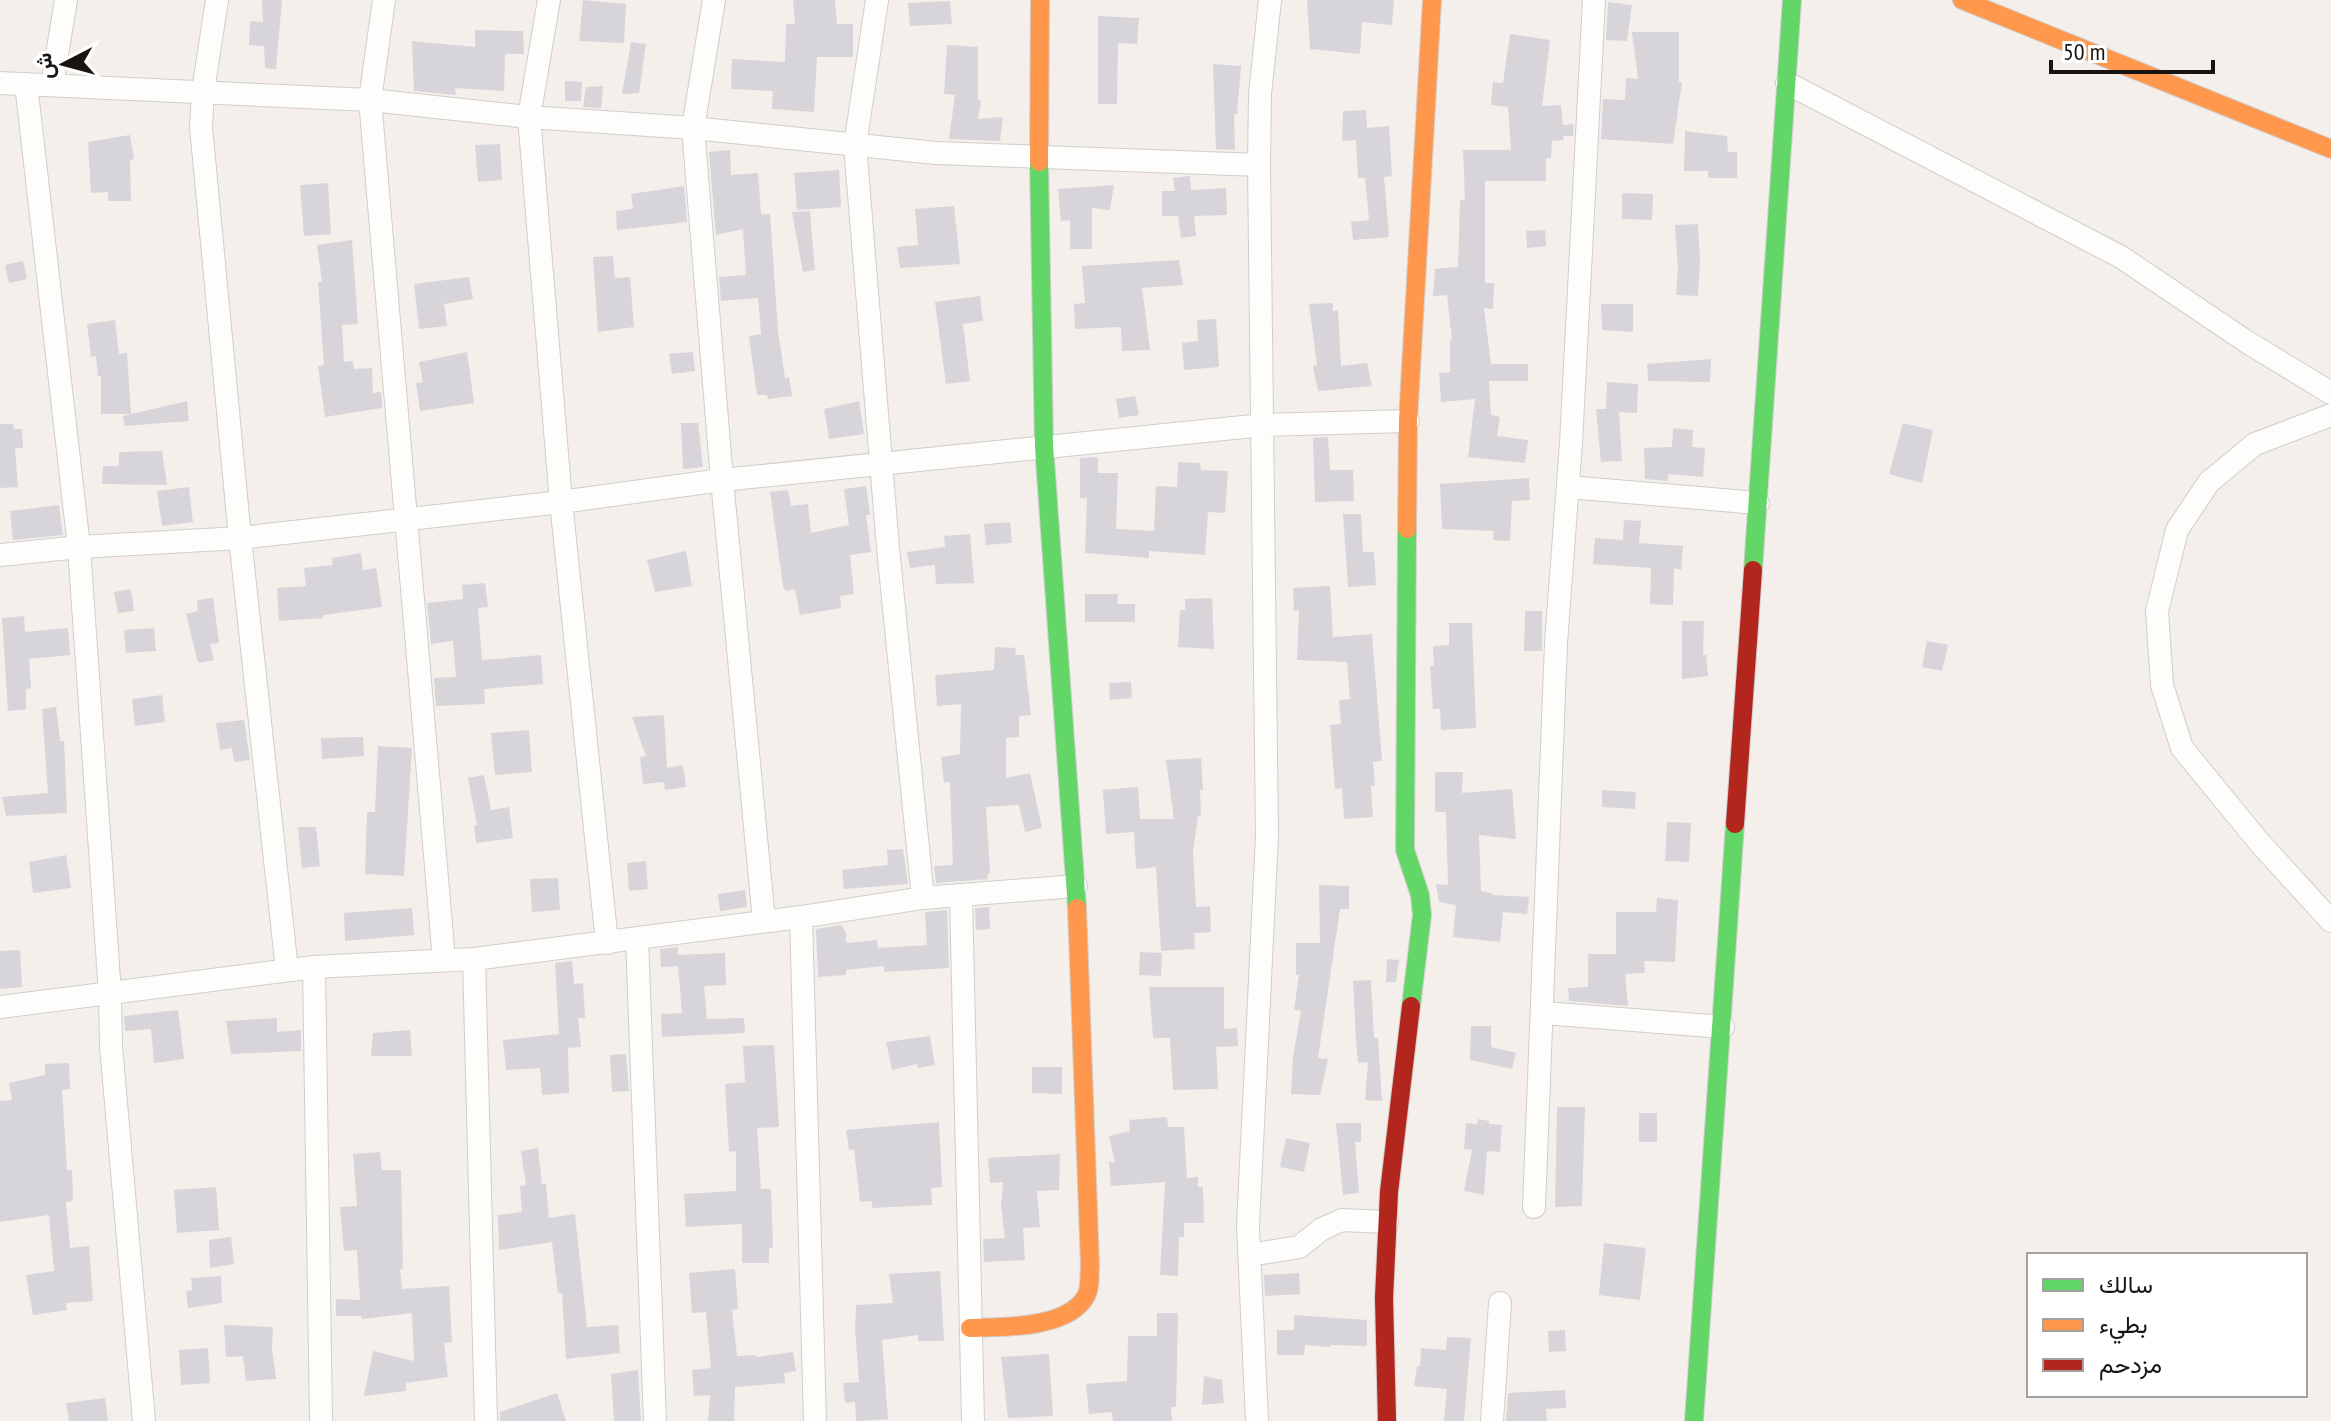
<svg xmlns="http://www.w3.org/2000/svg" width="2331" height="1421" viewBox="0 0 2331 1421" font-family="'PT Sans Narrow',Vazirmatn,sans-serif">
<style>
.building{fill:#d7d5da}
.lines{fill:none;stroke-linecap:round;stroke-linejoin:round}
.street-casing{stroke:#d1cdca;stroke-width:24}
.fast-casing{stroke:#d1cdca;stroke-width:20}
.slow-casing{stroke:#d1cdca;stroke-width:20}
.jam-casing{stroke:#d1cdca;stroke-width:20}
.street{stroke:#fdfdfc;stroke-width:22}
.fast{stroke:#63d668;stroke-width:18}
.slow{stroke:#ff974d;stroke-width:18}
.jam{stroke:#b3261e;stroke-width:18}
</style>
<rect width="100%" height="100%" fill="#f4efea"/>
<path class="building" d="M262 0H282L276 69 265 68 264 46 249 45 250 21 263 22Z
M583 0 626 4 624 43 579 41Z
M793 0H835L837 24H853V57H817L814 112 772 109 773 91 731 89 732 59 785 62 786 24H795Z
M1307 0H1394L1392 25 1362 22 1360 54 1310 49Z
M950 1 952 24 910 26 908 3Z
M1608 2 1632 5 1627 41 1606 40Z
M1098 16 1139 18 1137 44 1118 43 1117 104H1098Z
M475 30 523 31 524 54H505L504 91 455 88 456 95 414 91 412 41 475 47Z
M1632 32H1679V82H1682L1673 144 1601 139 1603 99 1625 100 1626 78 1638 79Z
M1510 34 1550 40 1542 106 1561 105 1563 125 1574 124 1573 136H1563L1564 140 1552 141 1551 158H1546V181H1485V283H1494L1493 309 1484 308 1491 364H1528V381H1489L1491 415 1500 417 1497 436 1528 440 1525 463 1468 457 1475 399 1441 402 1439 373 1450 372V340H1452L1447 295 1433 296 1435 269 1458 267 1460 200H1465L1463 150H1511L1508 107 1491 105 1493 82 1503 83Z
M631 42 646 44 639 93 622 94Z
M947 45 978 47V100L981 101 978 119 1003 117 1000 141 949 139 955 95 944 94Z
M1213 64 1241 66 1237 114H1234L1235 150 1216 149Z
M565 81 582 82 581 101H565Z
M603 86 601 108 583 107 586 87Z
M1366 110 1367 128 1389 126 1392 176 1384 177 1389 237 1353 240 1351 222 1369 220 1365 178H1358L1356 140 1342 141 1343 111Z
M1685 131 1727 136 1728 152H1737V178H1708V171H1684Z
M130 135 134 159 130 160 131 201H108V192L91 193 88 142Z
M500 144 502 180 478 182 475 145Z
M730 150 731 175 758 173 761 214H770L778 331 785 378 789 377 792 396 768 399 767 395H757L749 336 761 334 758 298 721 301 719 277 746 275 743 229 716 235 709 152Z
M839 170 841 207 797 210 794 173Z
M1190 176 1191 190 1226 188 1227 215 1194 216 1196 236 1181 238 1178 216H1162V191H1175L1173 178Z
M328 183 331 234 304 236 300 185Z
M1114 185 1110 210 1092 208V249H1070V220L1061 221 1058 189Z
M684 186 687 222 617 230 616 211 633 209 631 194Z
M1622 193 1653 194 1652 220 1622 219Z
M954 206 960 264 900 268 897 247 918 245 915 209Z
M810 211 815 270 803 272 792 212Z
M1698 224 1700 261 1698 296 1676 295 1678 268 1675 225Z
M1545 230 1546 246 1527 248 1526 231Z
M352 240 358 324 342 325 344 362 353 361 354 369 372 368 373 393 381 392 382 408 325 417 318 366 324 365 318 282H322L317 245Z
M613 256 615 278 630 277 634 327 598 332 593 257Z
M1179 260 1183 285 1142 288 1150 350 1122 351 1121 327 1075 329 1074 304 1085 303 1082 266Z
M23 261 27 279 9 283 5 265Z
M469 277 473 299 444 304 447 326 419 329 414 284Z
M980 296 983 321 963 324 970 381 946 384 935 302Z
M1333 303V311L1338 310 1341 366 1367 363 1372 386 1318 391 1313 366 1317 365 1309 304Z
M1601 304H1633V332L1602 330Z
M1216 319 1219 367 1184 370 1182 343 1198 341 1197 320Z
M115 320 119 354 127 353 131 414H101V376H98L96 356 91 357 87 324Z
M467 352 474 403 420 411 416 383 423 382 419 362Z
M693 352 695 371 672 374 669 354Z
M1711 359 1710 382 1648 381 1647 364Z
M1607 382 1638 384 1637 413 1619 412 1622 461 1601 462 1596 409H1606Z
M1135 396 1139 415 1119 418 1116 399Z
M187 401 189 421 125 426 123 416Z
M859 401 864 434 829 439 824 409Z
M681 423H698L703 467 683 469Z
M1903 423 1933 430 1922 483 1889 474Z
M0 424H13L14 429H22L23 448H15L18 487 0 488Z
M1673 428 1693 430 1692 447 1705 448 1703 477 1668 474V481L1645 479 1644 448 1672 447Z
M1328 437 1330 470H1353L1354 501 1315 502 1313 438Z
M162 451 167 485 102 484 103 466H119V452Z
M1098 457V473H1118L1116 529 1154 531 1156 486 1177 487 1178 462 1200 463 1201 470 1228 471 1225 513 1208 512 1205 555 1149 551V558L1085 553 1087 498H1080V458Z
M1529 478 1530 500 1512 501 1510 541 1493 540 1494 531 1442 529 1440 484Z
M866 486 870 515H866L871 552 850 555 854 594 840 596 841 608 800 615 795 589 786 591 783 586 770 492 788 490 791 506 808 504 811 533 849 525 844 489Z
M189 487 193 522 162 526 157 491Z
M59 505 63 535 13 540 10 511Z
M1343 514H1361L1363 552H1374L1376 585 1348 587Z
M1624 520 1641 521 1639 543 1683 546 1681 570 1674 568 1673 605 1650 604 1651 568 1593 564 1595 538 1623 540Z
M1010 522 1012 543 986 545 984 524Z
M970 534 974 583 936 584 935 565 910 568 907 552 945 547 944 536Z
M686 551 692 586 655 592 647 560Z
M361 553 363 570 376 568 382 607 323 615V618L279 621 277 588 306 586 304 568 333 565 332 558Z
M485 583 488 607 478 608 482 660 541 655 543 684 484 689 485 704 436 706 434 678 456 677 453 641 431 644 427 603 463 599 462 585Z
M1330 586 1333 637 1372 634 1382 761 1373 762 1375 786H1371L1373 817 1344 819 1342 788 1335 789 1330 725 1341 724 1339 700 1350 699 1347 662 1297 660 1299 610 1294 611 1293 588Z
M131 589 134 611 118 613 114 592Z
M1085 594H1118L1117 604H1135V622H1085Z
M213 598 219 643 210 644 214 660 198 663 186 614 198 611 197 600Z
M1212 598 1214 649 1178 647 1180 610H1185V599Z
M1525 611H1542V651H1524Z
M24 616 25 632 68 628 70 655 29 659 31 688 26 689V709L8 711 2 618Z
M1682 621H1704L1703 655H1706L1708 676 1682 679Z
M1449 623H1472L1476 728 1441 730 1440 709H1433L1430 666H1434L1433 646 1449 645Z
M154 628 156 651 126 653 124 630Z
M1927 641 1948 645 1942 671 1922 667Z
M995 647 1016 648 1015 655H1024L1031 715 1019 716V737L1006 738V778L1030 773 1042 828 1025 832 1019 805 986 807 990 873 987 874 988 879 936 883 934 866 953 865 950 782 944 783 941 757 960 754 961 704 937 706 935 675 994 670Z
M1131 682 1132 698 1110 700 1109 683Z
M162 695 165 722 135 726 132 699Z
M56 707 60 741H64L67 813 6 816 2 797 48 793 42 709Z
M664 715 667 768 683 765 686 787 665 790 664 782 643 784 640 757 646 756 632 717Z
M244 720 250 760 234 762 232 748 220 750 216 723Z
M529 730 532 772 495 775 491 733Z
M363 737 364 756 322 759 321 738Z
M378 746 412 748 404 876 365 874 367 812H375Z
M1201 758 1203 790H1200L1201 816H1198L1193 853 1196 907 1210 906 1211 932 1194 933 1195 949 1161 951 1156 867 1136 869 1134 832 1106 834 1103 790 1138 787 1140 819H1174L1166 760Z
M1435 772H1463L1462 793 1512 789 1516 839 1479 835 1481 891 1492 893V895L1529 897 1527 914 1503 912 1500 942 1453 937 1456 905 1439 902 1436 884 1448 885 1446 812H1435Z
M484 775 491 810 509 807 513 838 476 843 474 826 477 825 468 778Z
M1602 790 1636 792 1635 809 1602 807Z
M1667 822 1691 823 1689 862 1665 861Z
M298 827H316L320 866 302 868Z
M903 849 908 884 844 889 842 870 888 865 887 850Z
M66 855 71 888 33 893 29 862Z
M646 861 648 889 629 891 627 863Z
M558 878 560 910 532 912 530 879Z
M1319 885 1349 886V909H1340L1318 1058 1328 1059 1320 1095 1291 1094 1293 1057 1301 1011 1294 1010 1299 975H1296V943H1320Z
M745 890 747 907 720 911 718 894Z
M1657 898 1678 900 1675 962 1644 961 1645 973 1625 974 1628 1006 1569 1001 1568 988 1588 987V954H1616V912H1656Z
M989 907 990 929 976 930 975 908Z
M412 908 414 935 345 941 344 913Z
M947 910 949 968 884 972V966L846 970V975L818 977 816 929 841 925 846 933V943L877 940 878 948 927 945 925 912Z
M678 947V955L725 953 726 985 704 986 707 1019 744 1018 745 1033 662 1037 661 1014 682 1013 678 966 661 967 660 949Z
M20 950 22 987 0 989V951Z
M1140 952 1162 953 1161 976 1139 975Z
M1387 959 1399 960 1396 982H1386Z
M572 961 574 984 583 983 585 1018H578L581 1047 568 1048 569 1093 542 1095 540 1068 506 1070 503 1040 559 1034 555 963Z
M1371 980 1374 1038H1378L1382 1101 1365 1100 1368 1062 1358 1063 1356 1040 1353 981Z
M1149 987H1224V1029L1237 1028 1238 1046 1216 1047 1218 1089 1173 1090 1170 1038H1153Z
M178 1010 184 1059 154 1063 151 1029 125 1031 124 1016Z
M277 1018V1032L301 1030V1051L231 1054 226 1021Z
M1471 1026H1491V1047L1516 1053 1512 1069 1470 1060Z
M410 1030 412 1056H371L373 1033Z
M930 1036 935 1065 917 1068V1064L892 1070 886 1042Z
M774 1045 779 1127 757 1128 761 1189H771L773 1248H769V1263H742V1224L686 1227 684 1194 736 1191V1151L729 1152 725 1084 745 1082 743 1046Z
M626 1054 629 1091 612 1092 610 1055Z
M69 1063 70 1089 62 1090 67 1170H72L73 1201 66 1202 70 1248 89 1246 93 1301 66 1303 67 1310 33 1315 26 1275 54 1271 49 1215 0 1222V1101L12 1100 9 1083 45 1075V1064Z
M1032 1067H1062V1094L1032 1093Z
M1557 1107H1585L1582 1206 1555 1207Z
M1639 1113H1657V1142H1639Z
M1167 1117 1168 1127H1184L1187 1178 1198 1177V1187H1203L1204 1223H1184V1237H1179L1178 1276 1160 1275 1165 1182 1111 1186 1109 1162H1115L1109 1136 1130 1131 1129 1120Z
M1478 1119 1489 1121V1124L1502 1125 1500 1152 1487 1151 1484 1195 1464 1191 1472 1150 1464 1149 1466 1123 1477 1124Z
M939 1122 942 1187 931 1188 932 1205 872 1208V1201L860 1202 854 1149 849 1150 846 1130Z
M1336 1123H1361V1142H1355L1359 1193 1343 1195Z
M1286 1138 1310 1143 1304 1172 1280 1167Z
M538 1148 542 1184H546L549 1218 575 1214 587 1327 618 1325 620 1353 566 1359 562 1293H558L552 1242 499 1250 498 1215 522 1212 520 1186 526 1185 521 1151Z
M380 1152 382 1170H401L403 1269H400L402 1289 449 1286 452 1342 444 1343 448 1377 406 1383V1391L364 1396 373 1351 414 1361 412 1313 362 1319 361 1316H336V1299L360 1300 357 1250 344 1251 340 1207 357 1206 353 1154Z
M1060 1154 1059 1190 1037 1191 1040 1227 1023 1228 1025 1260 984 1262 983 1239 1005 1238 1001 1205 1003 1182 990 1183 988 1158Z
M216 1187 219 1230 177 1233 174 1190Z
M231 1237 234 1264 210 1268 209 1240Z
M1604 1243 1646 1248 1640 1300 1599 1295Z
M735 1269 738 1309 732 1310 737 1356 756 1355V1357L793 1352 796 1371 784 1373 785 1383 735 1387 734 1421H708L710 1395 694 1396 692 1370 711 1368 706 1312 692 1313 689 1273Z
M940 1271 944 1341H918V1335L882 1340 888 1419 856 1421 855 1402 845 1403 843 1383 859 1382 855 1327 856 1305 893 1303 889 1274Z
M1299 1273 1300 1294 1265 1296 1264 1275Z
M221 1276 222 1303 188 1308 186 1291 192 1290 191 1278Z
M1157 1313H1178L1176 1407H1171L1172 1421H1113L1112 1412 1089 1414 1086 1384 1127 1381 1128 1336H1157Z
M1294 1315 1367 1320V1346L1330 1345V1347L1305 1345 1304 1355H1277V1330H1294Z
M224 1325 273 1327 272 1349 276 1379 246 1381 243 1356 226 1357Z
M1565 1330 1566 1351 1549 1352 1548 1331Z
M1447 1337 1471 1338 1464 1421H1444L1447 1389 1414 1386 1417 1366H1420L1421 1348 1446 1350Z
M208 1348 210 1383 181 1385 179 1350Z
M1049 1354 1053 1416 1008 1418 1001 1357Z
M638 1370 641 1421H614L611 1374Z
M1204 1376 1222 1380 1224 1403 1202 1405Z
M1565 1390 1566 1408 1546 1409 1547 1421H1506L1508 1393Z
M557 1393 566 1421H500V1412Z
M105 1398 108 1421H69L66 1403Z"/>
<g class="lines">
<defs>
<path id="street" d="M217 0 203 91 201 127 240 538 287 970
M384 0 370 100 444 960
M549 0 529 117 561 502 607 943
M714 0 693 128 722 480 764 921
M877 0 855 145 888 548 923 898
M0 83 370 100 529 117 693 128 936 153 1259 165
M1787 83 2121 257 2247 342 2331 393
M26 84 79 547 110 994 111 1046 144 1421
M52 85 66 0
M2331 415 2255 444 2209 482 2177 530 2157 611 2162 685 2182 748 2259 842 2331 921
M1568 487 1758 503
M0 555 79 547 240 538 561 502 722 480 1263 425 1408 421
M961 895 973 1421
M801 917 815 1421
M637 939 655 1421
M474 959 486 1421
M314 967 321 1421
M0 1007 314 967 474 959 801 917 923 898 1076 886
M1544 1013 1723 1027
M1534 1207 1556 643 1571 443 1594 0
M1250 1255 1299 1247 1322 1229 1342 1220 1387 1222
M1257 1421 1248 1226 1267 836 1259 165 1260 94 1270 0
M1492 1421 1500 1303"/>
<path id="fast" d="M1039 162 1044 446 1077 908
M1407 529 1405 850 1420 895 1422 915 1411 1006
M1753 570 1792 0
M1694 1421 1735 824"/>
<path id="slow" d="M1962 0 2331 149
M1039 162 1040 0
M1407 529 1408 421 1432 0
M970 1328C1002 1327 1068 1329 1086 1296 1091 1287 1089 1275 1090 1265L1077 908"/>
<path id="jam" d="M1735 824 1753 570
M1387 1421 1384 1298 1389 1192 1411 1006"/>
</defs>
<use href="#street" class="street-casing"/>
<use href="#fast" class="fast-casing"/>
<use href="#slow" class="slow-casing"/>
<use href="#jam" class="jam-casing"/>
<use href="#street" class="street"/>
<use href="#fast" class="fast"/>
<use href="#slow" class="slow"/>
<use href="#jam" class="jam"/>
</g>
<rect x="2027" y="1253" width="280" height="144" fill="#ffffff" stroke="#a2a1a0" stroke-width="2"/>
<rect x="2043" y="1279" width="40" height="12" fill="#63d668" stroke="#a2a1a0" stroke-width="2"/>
<text x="2099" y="1293" font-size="24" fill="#171411">سالك</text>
<rect x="2043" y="1319" width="40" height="12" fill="#ff974d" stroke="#a2a1a0" stroke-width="2"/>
<text x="2099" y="1333" font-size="24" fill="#171411">بطيء</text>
<rect x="2043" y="1359" width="40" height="12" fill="#b3261e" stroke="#a2a1a0" stroke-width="2"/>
<text x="2099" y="1373" font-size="24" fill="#171411">مزدحم</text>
<g transform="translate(64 64) rotate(264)" stroke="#ffffff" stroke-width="6" paint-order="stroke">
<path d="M0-6L14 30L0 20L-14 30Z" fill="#171411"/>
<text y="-12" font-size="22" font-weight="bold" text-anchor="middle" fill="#171411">ش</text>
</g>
<path d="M2051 60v12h162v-12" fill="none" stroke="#171411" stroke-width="4"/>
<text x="2063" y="60" font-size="24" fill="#171411" stroke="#ffffff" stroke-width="6" paint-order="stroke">50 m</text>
</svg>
